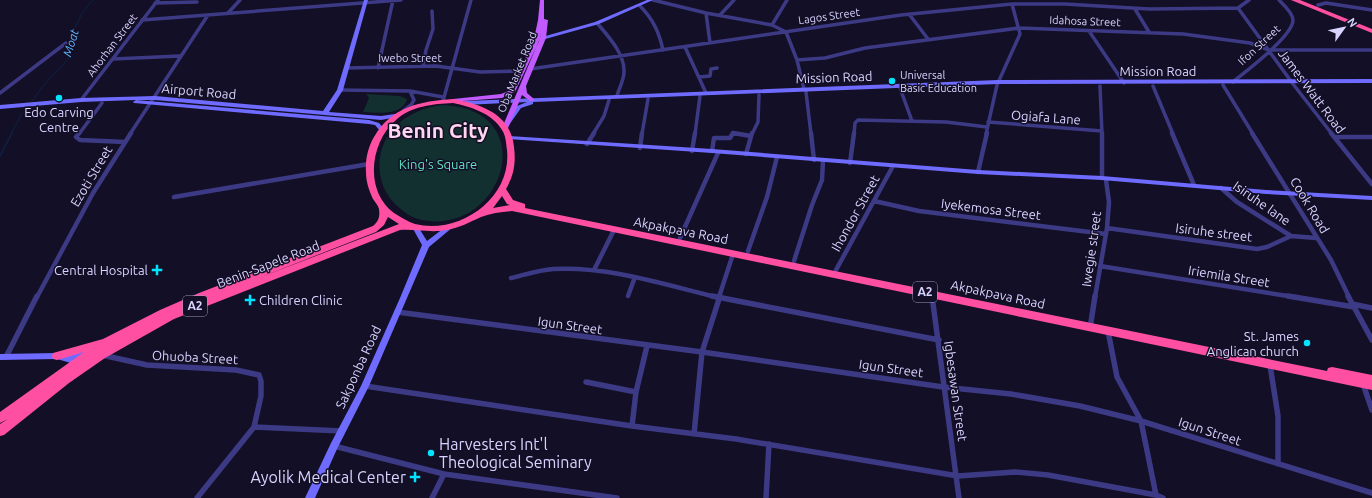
<svg xmlns="http://www.w3.org/2000/svg" width="1372" height="498" viewBox="0 0 1372 498" font-family="Ubuntu,sans-serif">
<style>
.green{fill:#12302f}
.lines{fill:none;stroke-linecap:round;stroke-linejoin:round}
.stream-far1{stroke:#0c2248;stroke-width:1}
.stream{stroke:#0c2248;stroke-width:1.5}
.street-far2{stroke:#3d3a85;stroke-width:3.5}
.street-far1{stroke:#3d3a85;stroke-width:4.5}
.street{stroke:#3d3a85;stroke-width:5.5}
.secondary{fill:#6f6bff;fill-rule:evenodd}
.primary{fill:#c25bff;fill-rule:evenodd}
.highway{fill:#ff4fa3;fill-rule:evenodd}
.poi-dot{fill:#00e5ff;stroke:#130f26;stroke-width:1.5}
.labels{text-anchor:middle;stroke-width:3;stroke-linejoin:round;paint-order:stroke}
.far-street-label{font-size:11px;fill:#d9d4ff;stroke:#130f26}
.far-poi-label{font-size:11px;fill:#d9d4ff;stroke:#130f26;text-anchor:start}
.far-water-label{font-size:12px;font-style:italic;fill:#62b6ff;stroke:#130f26}
.shield{fill:#130f26;stroke:#9e99be;stroke-width:1}
.shield-label{font-size:12px;font-weight:bold;fill:#d9d4ff}
.street-label{font-size:13px;fill:#d9d4ff;stroke:#130f26}
.poi-label{font-size:13px;fill:#d9d4ff;stroke:#130f26;text-anchor:end}
.park-label{font-size:13px;fill:#5fe0c0;stroke:#130f26}
.near-poi-label{font-size:16px;fill:#d9d4ff;stroke:#130f26;text-anchor:start}
.town-label{font-size:21px;font-weight:bold;fill:#ffd6f0;stroke:#130f26}
</style>
<rect width="100%" height="100%" fill="#130f26"/>
<path class="green" d="M366 94 400 96 407 99C403 116 376 113 363 112L369 98Z
M442 105C543 108 505 236 422 220 411 218 404 212 396 205 373 183 374 145 398 124 410 113 426 107 442 105Z"/>
<g class="lines">
<path class="stream-far1" d="M31 103 42 87 69 58 70 39 82 13 93 0
M11 134 22 113"/>
<path class="stream" d="M0 156 12 133"/>
<path class="street-far2" d="M653 0 706 13 772 25 786 32 797 60 804 89
M155 3 197 2
M1318 5 1326 3 1372 10
M640 6C653 19 659 32 663 50
M1238 8 1293 84 1332 134
M1135 9 1149 32
M228 13 240 0
M706 13 710 43
M909 14 928 39
M720 15 734 0
M142 20 401 0
M597 23C608 36 625 54 624 72 624 80 619 88 617 96
M772 25 787 0
M1089 31 1124 83
M685 47 706 93
M113 59 180 56
M797 60 825 58 865 48 1019 28 1183 34 1250 43 1269 50H1372
M423 66 426 50 433 29 432 11
M346 68 436 66 480 72 522 71
M378 68 393 0
M530 69 901 15 1012 4H1065L1149 9 1238 8 1249 0
M699 77 710 76 711 69 717 68
M1233 82C1246 71 1293 36 1293 20 1293 13 1284 5 1279 0
M1223 85 1253 134
M1100 86 1102 134
M1153 86 1173 134
M900 88 912 121
M340 90 410 91 443 97
M806 92 811 134
M0 93 66 43
M81 100 158 0
M443 101 471 0
M403 111 411 105 414 100 410 91
M988 122 1102 131
M79 134 102 103
M130 134 208 15
M593 134 604 116 609 100
M642 134 648 99
M695 134 700 96
M733 134H737
M752 134 758 122 759 95
M854 134 855 123 858 120 946 122 987 127
M986 134 997 85 1020 34 1012 4"/>
<path class="street-far1" d="M79 133 76 137 80 140 125 142
M811 133 814 160
M1102 133V178
M1172 133 1194 185
M1252 133 1331 260 1349 297
M1331 133 1372 184
M1335 137H1372
M587 144 594 133
M640 148 642 133
M692 151 695 133
M712 151 714 138H730L733 133 751 136
M746 154 752 133
M850 163 854 133
M978 172 987 133
M1221 188 1237 202 1291 236
M174 197 369 164
M874 201 919 211 1106 234
M1107 228 1257 249 1267 247 1291 236 1316 238
M680 238 718 153
M748 251 767 197 777 157
M794 261 812 205 822 180 823 161
M1100 266 1294 297
M594 270 614 230
M836 270 893 166
M511 278C524 275 539 270 553 269 608 266 663 284 716 297
M930 287 932 297
M628 296 635 277
M37 297 93 193 131 133
M719 297 733 254
M1095 297 1107 228 1109 202 1106 180"/>
<path class="street" d="M712 296 939 340
M932 296 959 498
M1288 296 1354 307
M1348 296 1372 340
M1352 304 1372 308
M397 312 702 352 943 387 1011 394 1080 406 1141 421 1372 493
M1091 322 1095 296
M1108 331 1117 377 1141 421 1156 495
M102 355 147 365 236 370 259 375 261 381V396L254 427 197 498
M6 357 37 296
M1270 365 1278 416V464
M586 382 636 392
M1363 384 1372 410
M365 386 632 426 736 439 958 476 1015 472 1048 475 1156 495 1163 498
M632 426 636 392 647 346
M254 427 342 431
M694 434 702 352 720 296
M334 446 444 474 617 498
M432 498 444 474
M766 498 769 444"/>
<path class="secondary" d="M364 0H368L343 90 329 112 381 116 395 114 398 116 397 117 381 120 155 100H136L369 120 379 123 385 130 384 131H380L375 125 369 124 134 103 133 102 136 100 81 102 0 109V105L81 98 155 96 323 111 337 90Z
M647 0H653L599 24 538 41 535 39 595 22Z
M1372 79V83L998 84 533 102V104L521 108 509 125 507 126 504 124 517 106 527 102 465 105 462 103 465 101 998 80Z
M509 136 712 149 978 170 1102 176 1266 190 1372 196V200L1266 194 1102 180 978 174 712 153 507 139 506 138 507 137Z
M413 225H417L427 241 448 225H450L453 227 429 247 369 386 337 449 315 498H305L331 443 361 386 400 298 422 245 412 227Z
M90 350 93 351 94 353 93 355 76 358 84 361 85 363 84 365 81 366 57 359 0 360V354L57 353 62 354 65 353Z"/>
<path class="primary" d="M540 0H544V19L548 20 546 38 526 86 527 93 534 99V101H530L522 95 508 128 505 130 503 129 502 128 540 38 541 32 540 39 515 92 502 98 451 102 450 101 453 99 501 94 511 90 534 39 538 20Z"/>
<path class="highway" d="M1291 0H1300L1372 29V33Z
M453 99C481 104 511 114 514 147 516 163 514 175 506 189L513 200 525 204V208L1327 371 1328 368 1332 367 1372 375V390L512 211C502 212 491 213 481 217 470 222 459 228 447 230 431 233 416 229 400 230L174 319 105 358 69 383 4 435 0 436V424L8 419 0 423V412L84 352 57 360 53 359 52 356 53 353 103 339 160 310 199 293 373 226C379 221 380 216 379 209 378 205 375 202 373 199 369 190 366 182 366 172 365 160 368 147 374 137 391 107 421 101 453 99ZM453 103C471 107 492 113 502 130 506 136 506 143 507 150 512 198 460 235 415 224 408 222 401 217 394 213 364 191 370 142 396 120 411 106 433 104 453 103ZM502 196 507 204 510 205 493 208ZM388 217 399 224 243 284 376 232 384 225Z"/>
</g>
<g class="poi-dot">
<circle cx="892" cy="81" r="4"/>
<circle cx="59" cy="98" r="4"/>
<path d="M155 264h4v4h4v4h-4v4h-4v-4h-4v-4h4z"/>
<path d="M248 294h4v4h4v4h-4v4h-4v-4h-4v-4h4z"/>
<circle cx="1307" cy="343" r="4"/>
<circle cx="431" cy="453" r="4"/>
<path d="M413 471h4v4h4v4h-4v4h-4v-4h-4v-4h4z"/>
</g>
<g class="labels">
<g class="far-street-label">
<text transform="translate(829 16) rotate(-8)" y="4">Lagos Street</text>
<text transform="translate(1085 21) rotate(2)" y="4">Idahosa Street</text>
<text transform="translate(112 45) rotate(-53)" y="4">Ahorhan Street</text>
<text transform="translate(1259 45) rotate(-43)" y="4">Ifon Street</text>
<text x="410" y="62">Iwebo Street</text>
<text transform="translate(517 72) rotate(-68)" y="4">Oba Market Road</text>
</g>
<g class="far-poi-label">
<text x="900" y="79">Universal<tspan x="900" dy="13">Basic Education</tspan></text>
</g>
<g class="far-water-label">
<text transform="translate(71 43) rotate(-73)" y="4">Moat</text>
</g>
<g class="shield">
<rect x="913" y="282" width="24" height="20" rx="3"/>
<rect x="183" y="296" width="24" height="20" rx="3"/>
</g>
<g class="shield-label">
<text x="925" y="296">A2</text>
<text x="195" y="310">A2</text>
</g>
<g class="street-label">
<text x="1158" y="76">Mission Road</text>
<text transform="translate(834 77) rotate(-2)" y="5">Mission Road</text>
<text transform="translate(199 91) rotate(5)" y="5">Airport Road</text>
<text transform="translate(1312 91) rotate(53)" y="5">James Watt Road</text>
<text transform="translate(1046 117) rotate(4)" y="5">Ogiafa Lane</text>
<text transform="translate(91 176) rotate(-59)" y="5">Ezoti Street</text>
<text transform="translate(1262 203) rotate(35)" y="5">Isiruhe lane</text>
<text transform="translate(1310 205) rotate(59)" y="5">Cook Road</text>
<text transform="translate(991 209) rotate(7)" y="5">Iyekemosa Street</text>
<text transform="translate(855 213) rotate(-61)" y="5">Ihondor Street</text>
<text transform="translate(681 230) rotate(11)" y="5">Akpakpava Road</text>
<text transform="translate(1214 232) rotate(7)" y="5">Isiruhe street</text>
<text transform="translate(1091 249) rotate(-82)" y="5">Iwegie street</text>
<text transform="translate(268 264) rotate(-21)" y="5">Benin-Sapele Road</text>
<text transform="translate(1229 276) rotate(9)" y="5">Iriemila Street</text>
<text transform="translate(998 294) rotate(12)" y="5">Akpakpava Road</text>
<text transform="translate(570 325) rotate(8)" y="5">Igun Street</text>
<text transform="translate(195 357) rotate(3)" y="5">Ohuoba Street</text>
<text transform="translate(358 367) rotate(-65)" y="5">Sakponba Road</text>
<text transform="translate(891 368) rotate(8)" y="5">Igun Street</text>
<text transform="translate(956 391) rotate(82)" y="5">Igbesawan Street</text>
<text transform="translate(1210 431) rotate(18)" y="5">Igun Street</text>
</g>
<g class="poi-label">
<text x="59" y="117" text-anchor="middle">Edo Carving<tspan x="59" dy="15">Centre</tspan></text>
<text x="148" y="275">Central Hospital</text>
<text x="259" y="305" text-anchor="start">Children Clinic</text>
<text x="1299" y="341">St. James<tspan x="1299" dy="15">Anglican church</tspan></text>
</g>
<g class="park-label">
<text x="438" y="169">King's Square</text>
</g>
<g class="near-poi-label">
<text x="439" y="450">Harvesters Int'l<tspan x="439" dy="18">Theological Seminary</tspan></text>
<text x="406" y="483" text-anchor="end">Ayolik Medical Center</text>
</g>
<g class="town-label">
<text x="438" y="138">Benin City</text>
</g>
</g>
<g transform="translate(1344 28) rotate(57)" stroke="#130f26" stroke-width="3" paint-order="stroke">
<path d="M0-3L7 15L0 10L-7 15Z" fill="#d9d4ff"/>
<text y="-6" font-size="11" font-weight="bold" text-anchor="middle" fill="#d9d4ff">N</text>
</g>
</svg>
